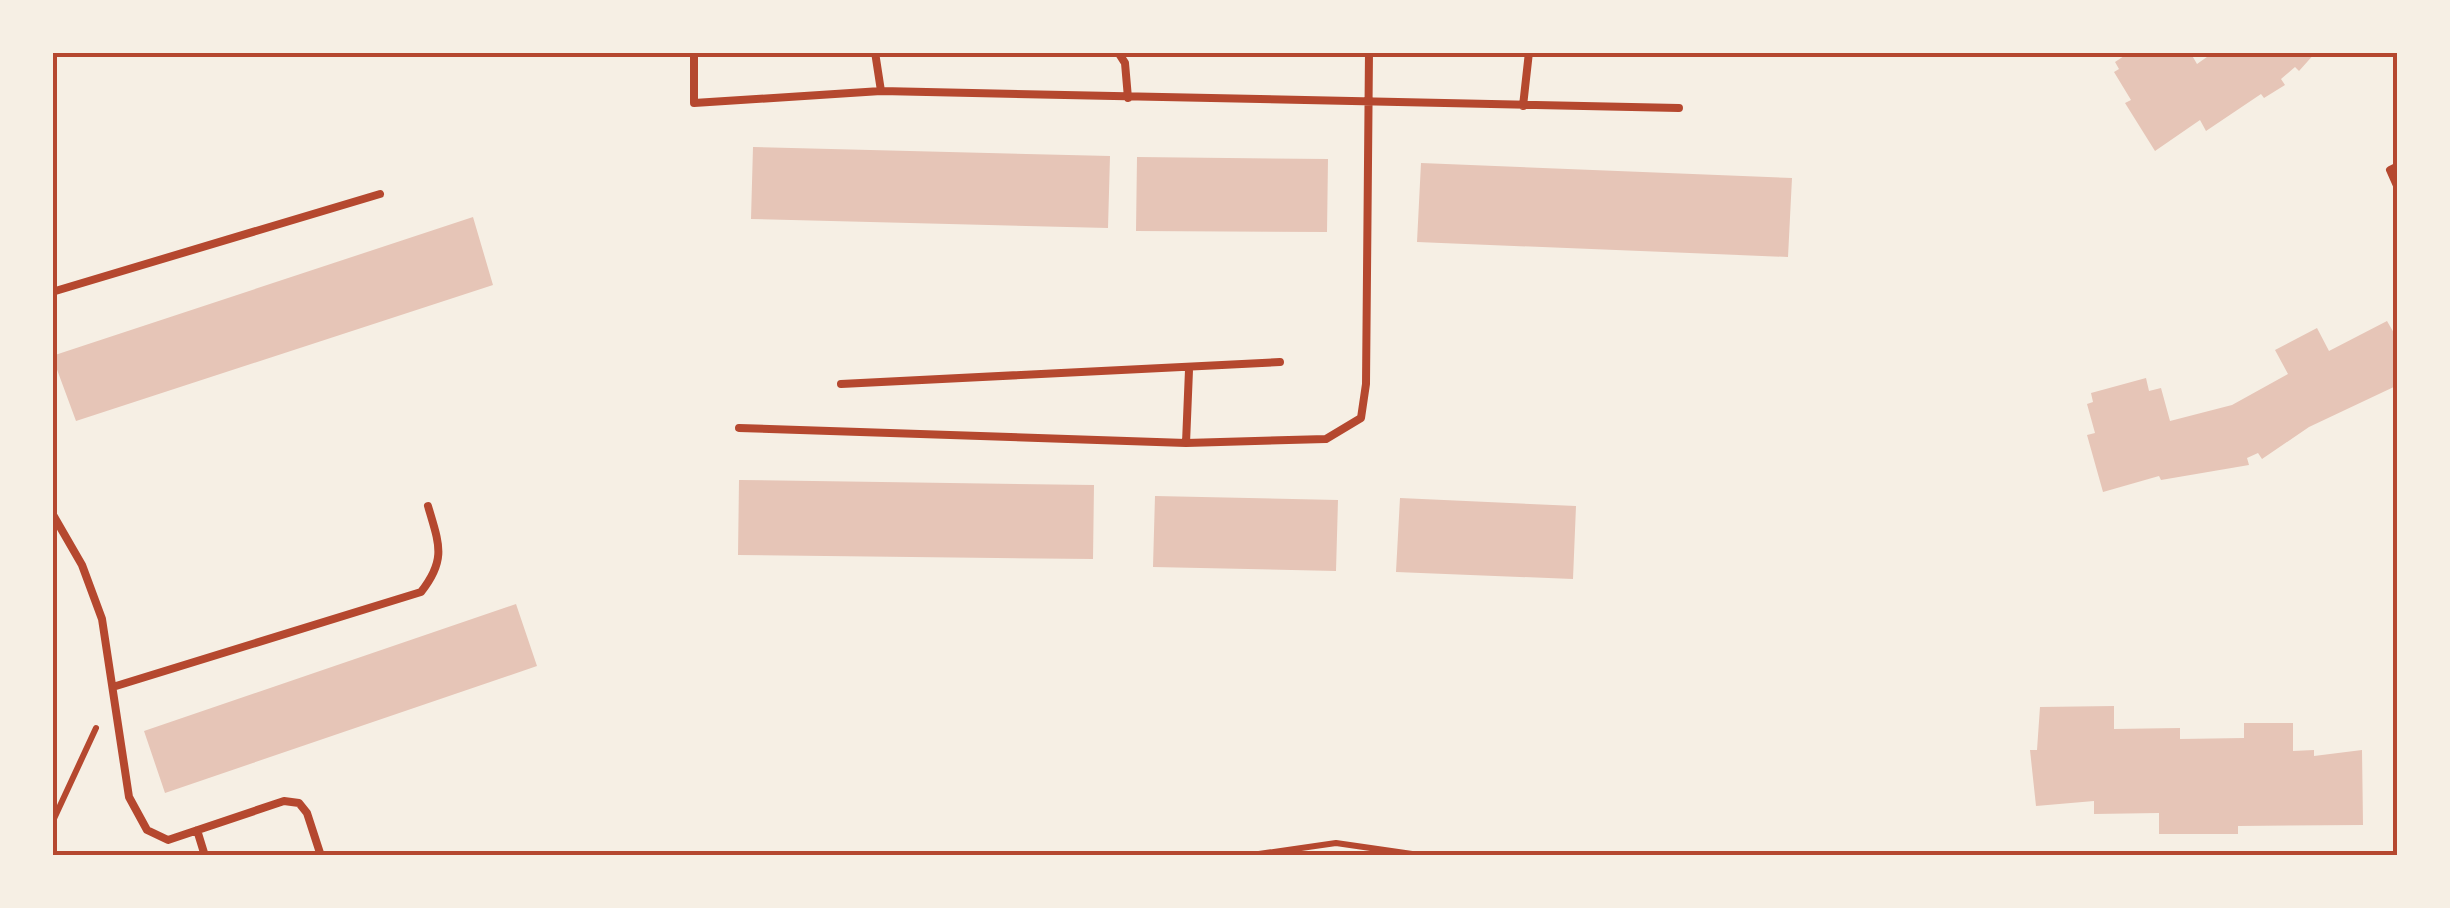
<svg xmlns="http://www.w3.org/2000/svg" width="2450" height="908" viewBox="0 0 2450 908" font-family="'Fira Sans Condensed',sans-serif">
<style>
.building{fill:#e6c5b7}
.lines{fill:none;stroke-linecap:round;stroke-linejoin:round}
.path{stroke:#b5482f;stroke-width:6}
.service{stroke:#b5482f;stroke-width:8}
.neatline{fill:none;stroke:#b5482f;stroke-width:4}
</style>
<rect width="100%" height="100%" fill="#f6efe4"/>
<path class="building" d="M2130 52H2190L2197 64 2214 52H2316L2299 71 2295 67 2281 79 2285 85 2264 98 2261 94 2206 131 2200 120 2155 151 2125 103 2131 100 2114 72 2119 69 2115 62Z
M753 147 1110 156 1108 228 751 219Z
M1137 157 1328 159 1327 232 1136 231Z
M1421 163 1792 178 1788 257 1417 242Z
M473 217 493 285 76 421 52 356Z
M2387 321 2398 340V385L2309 427 2262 459 2258 453 2247 458 2249 465 2161 480 2159 476 2103 492 2087 435 2095 433 2087 404 2093 402 2091 393 2146 378 2149 391 2161 388 2170 421 2232 405 2288 374 2275 350 2317 328 2329 351Z
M739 480 1094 485 1093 559 738 555Z
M1155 496 1338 500 1336 571 1153 567Z
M1400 498 1576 506 1573 579 1396 572Z
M516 604 537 666 165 793 144 731Z
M2114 706V729L2180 728V739L2244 738V723H2293V751L2314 750V756L2362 750 2363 825 2238 826V834H2159V813L2094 814V801L2036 806 2030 750H2037L2040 707Z"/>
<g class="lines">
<path class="path" d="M52 823 96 728
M1245 856 1336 843 1426 856"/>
<path class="service" d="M694 52V103L881 91 1679 108
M875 52 881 91
M1118 52 1125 63 1128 98
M1523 106 1529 52
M2398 166 2390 170 2398 188
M52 292 380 194
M841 384 1280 362
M739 428 1186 443 1326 439 1361 418 1366 384 1369 52
M1186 443 1189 370
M52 513 82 565 102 619 129 797 147 830 168 840 284 801 299 803 307 813 321 856
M2398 613V636
M116 686 421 592C447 559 439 544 428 506
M197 830 205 856"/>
</g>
<rect width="2450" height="908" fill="none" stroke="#f6efe4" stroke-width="110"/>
<rect x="55" y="55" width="2340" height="798" class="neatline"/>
</svg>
